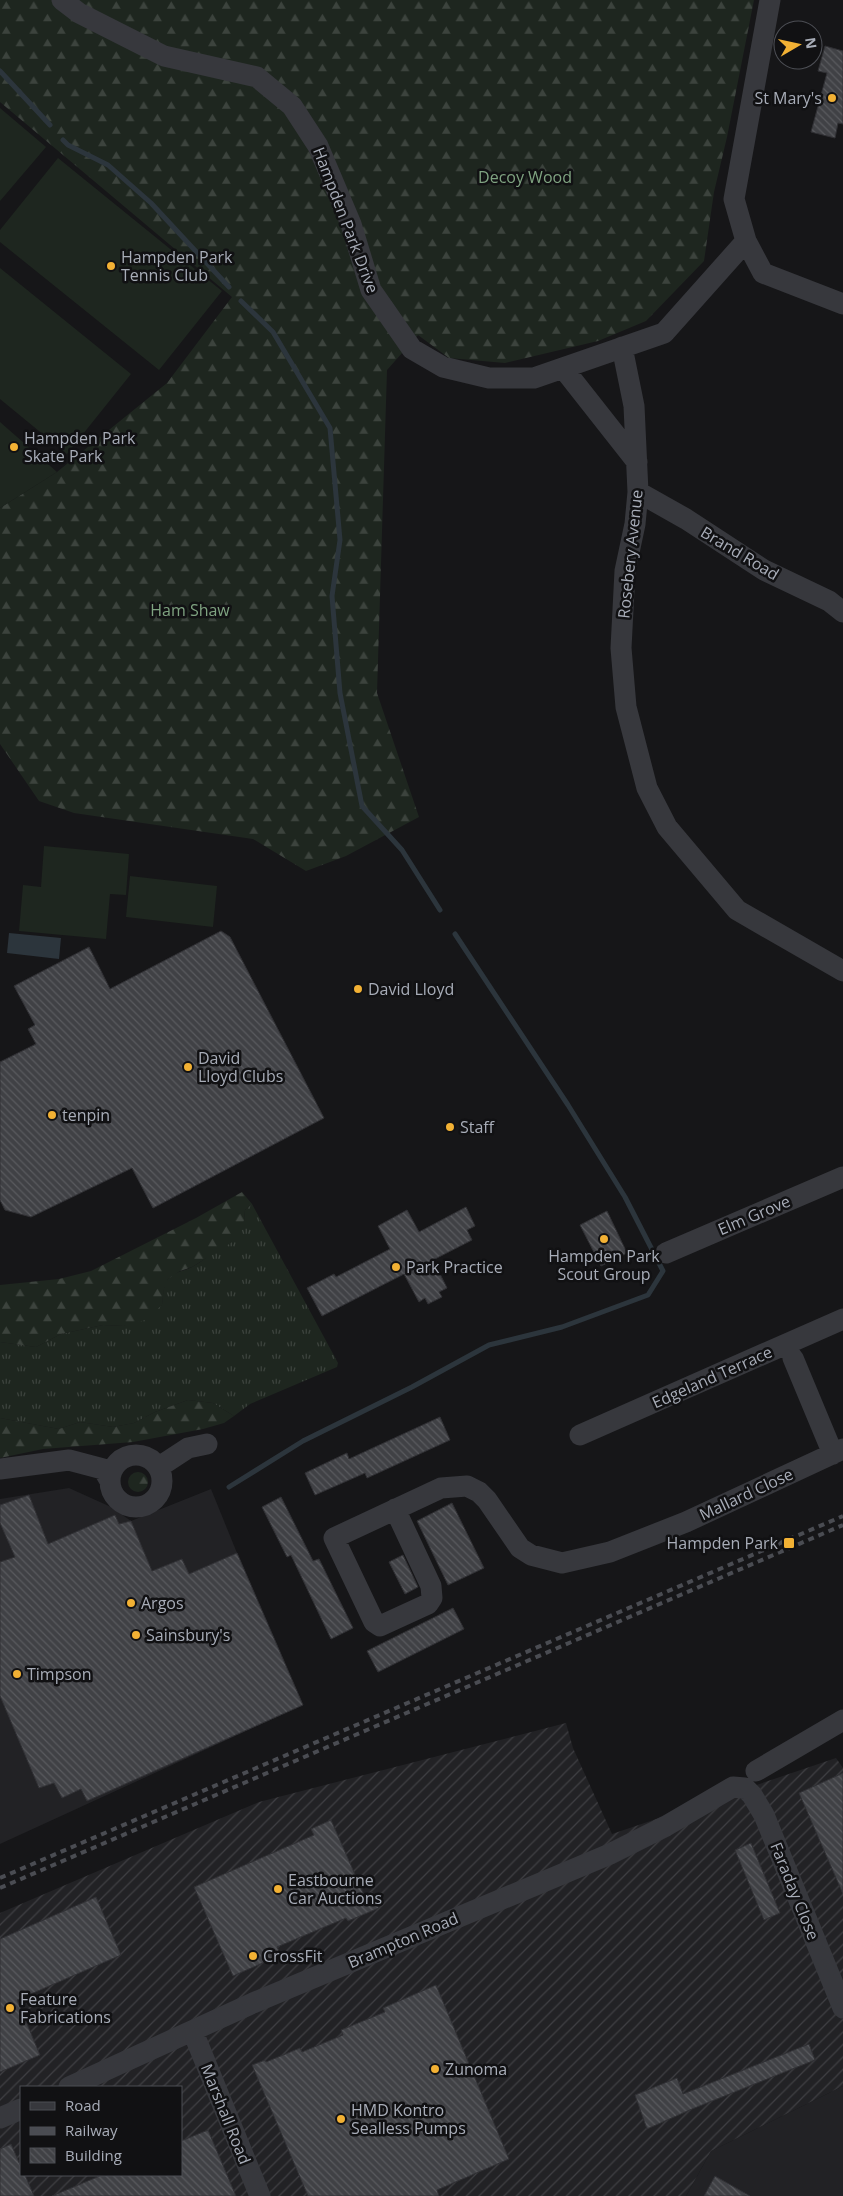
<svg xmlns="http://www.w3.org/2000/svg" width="843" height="2196" viewBox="0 0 843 2196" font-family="'Open Sans',sans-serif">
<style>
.built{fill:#222225}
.industrial{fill:url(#industrial-furrows);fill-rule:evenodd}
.grass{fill:url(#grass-tufts)}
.forest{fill:url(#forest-firs)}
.garden{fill:#1e261f}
.water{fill:#2c353c}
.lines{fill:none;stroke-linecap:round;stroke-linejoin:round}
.stream{stroke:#2c353c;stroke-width:5}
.building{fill:url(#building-back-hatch);stroke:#303034}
.minor{stroke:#37383d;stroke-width:21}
.rail{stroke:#4a4c52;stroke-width:4;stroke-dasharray:6 5;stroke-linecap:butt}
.poi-dot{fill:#f2b134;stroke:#111113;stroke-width:2}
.labels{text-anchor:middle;stroke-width:5;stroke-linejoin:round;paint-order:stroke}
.poi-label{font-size:16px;fill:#a8adb8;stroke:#111113;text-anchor:start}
.park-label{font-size:16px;fill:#7fa381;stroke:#111113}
.street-label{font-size:16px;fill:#a8adb8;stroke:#111113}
</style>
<defs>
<pattern id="industrial-furrows" width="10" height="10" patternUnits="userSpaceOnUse" patternTransform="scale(1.25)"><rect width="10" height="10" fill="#222225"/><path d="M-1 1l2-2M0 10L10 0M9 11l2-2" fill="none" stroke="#3f3f43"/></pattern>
<pattern id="grass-tufts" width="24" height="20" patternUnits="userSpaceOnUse" patternTransform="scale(1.25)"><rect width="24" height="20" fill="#1e261f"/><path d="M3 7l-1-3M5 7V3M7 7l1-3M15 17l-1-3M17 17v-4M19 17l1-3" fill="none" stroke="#3c433d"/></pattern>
<pattern id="forest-firs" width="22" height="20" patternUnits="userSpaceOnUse" patternTransform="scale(1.25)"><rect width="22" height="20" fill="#1e261f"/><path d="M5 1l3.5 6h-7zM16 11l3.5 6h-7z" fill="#3c433d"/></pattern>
<pattern id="building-back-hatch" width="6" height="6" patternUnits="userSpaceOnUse" patternTransform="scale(1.25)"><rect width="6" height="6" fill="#404145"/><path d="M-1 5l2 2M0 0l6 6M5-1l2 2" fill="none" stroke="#595a5e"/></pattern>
</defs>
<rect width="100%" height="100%" fill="#161618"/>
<path class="built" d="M69 1488 111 1507 131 1521 211 1489 237 1553 303 1705 0 1844V1499Z
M843 2086V2196H686L711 2151Z"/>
<path class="industrial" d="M566 1723 573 1748 612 1834 836 1758 843 1768V2086L711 2151 686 2196H0V1913L259 1802ZM21 2087H181V2175H21Z"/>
<path class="grass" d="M252 1204 338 1363 337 1367 250 1404 234 1416 213 1403 188 1400 155 1412 134 1423 113 1427 80 1422 59 1429 0 1418V1342L36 1347 61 1334 103 1325 124 1326 162 1305C163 1297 163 1285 168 1279 174 1272 184 1271 192 1267 212 1257 228 1236 244 1221L245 1210Z"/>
<path class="forest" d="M0 0H754L727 137 714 192 704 261 646 321 598 341 505 363 449 358 418 335 387 370 377 693 419 817 346 856 306 871 253 839 74 813 39 801 0 744V508L57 472 167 383 232 297 0 102Z
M242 1192 252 1204 245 1210 244 1221 234 1241 192 1267 180 1271 168 1279 164 1289 162 1305 145 1320 124 1326 103 1325 61 1334 36 1347 0 1342V1285L59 1279 91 1271 196 1218Z
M188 1400 213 1403 234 1416 224 1423 203 1429 133 1442 43 1449 0 1458V1418L59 1429 80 1422 113 1427 134 1423 155 1412Z
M128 1482a10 10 0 1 1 20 0a10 10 0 1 1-20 0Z"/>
<path class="garden" d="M0 108 46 147 0 201Z
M58 158 222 291 159 370 0 242V230Z
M0 268 131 374 67 454 0 399Z
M0 422 57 472 0 508Z
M44 846 129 854 126 895 110 894 106 939 19 931 23 885 41 887Z
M130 876 217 886 213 927 126 917Z"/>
<path class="water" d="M9 933 61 938 59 959 7 953Z"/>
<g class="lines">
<path class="stream" d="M0 71 50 125
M63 140 68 145 108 165 151 203 229 287
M241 301 273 332 330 428 340 540 332 596 340 693 362 806 402 850 440 910
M229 1487 303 1441 412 1387 489 1345 562 1327 648 1295 663 1271 625 1197 568 1105 455 934"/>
</g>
<path class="building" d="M825 46 843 51V124L838 123 835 138 811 132 827 73 818 71Z
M221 931 230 937 324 1118 153 1208 132 1168 31 1217 5 1210 0 1200V1062L36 1044 28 1029 35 1025 14 986 89 947 110 989Z
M466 1207 475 1226 467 1230 472 1240 433 1260 447 1288 439 1292 442 1297 428 1304 425 1298 419 1302 404 1274 322 1316 307 1288 334 1274 336 1277 390 1249 378 1226 407 1210 419 1232Z
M607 1211 627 1253 601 1266 580 1225Z
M440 1417 450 1440 367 1478 365 1473 315 1495 305 1473 347 1453 349 1459Z
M29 1495 48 1544 115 1515 119 1524 131 1521 152 1571 182 1559 189 1574 237 1553 303 1705 87 1801 81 1789 62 1798 54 1783 39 1788 0 1696V1562L15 1557 0 1523V1505Z
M281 1497 313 1561 319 1559 353 1628 331 1639 291 1555 287 1557 262 1507Z
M452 1503 484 1568 448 1585 417 1521Z
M403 1555 418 1587 405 1594 389 1562Z
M453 1608 464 1629 378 1672 367 1651Z
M843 1773V1894L799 1793Z
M331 1820 364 1895 372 1892 379 1908 348 1921 346 1918 277 1947 281 1955 233 1976 194 1887 314 1835 311 1829Z
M751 1843 780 1913 764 1920 735 1850Z
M96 1897 121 1955 17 2000 40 2055 0 2072V1939Z
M436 1985 509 2159 437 2190 439 2196H308L252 2065 265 2060 266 2062 300 2048 302 2052 343 2035 341 2030 385 2012 383 2008Z
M809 2044 815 2060 692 2109 647 2129 635 2095 677 2078 683 2094Z
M208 2130 236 2196H52L102 2175H181V2141Z
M11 2144 21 2167V2175H25L34 2196H0V2149Z
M715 2176 750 2196H704Z"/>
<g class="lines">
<path class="minor" d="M62 0 79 13 164 56 257 77 292 106 318 146 351 224 371 290 412 349 443 367 489 378H534L664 333 746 241
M770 0 734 199 746 241 763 273 843 304
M622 347 634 406 638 492 635 524 625 571 621 648 626 707 647 788 667 827 737 910 843 971
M563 368 637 462
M638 492 686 519 764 570 829 601 843 612
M666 1253 843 1177
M793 1358 833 1454
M580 1435 843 1319
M110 1481a26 26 0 1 1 52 0a26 26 0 1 1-52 0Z
M159 1467 188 1448 207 1444
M0 1469 69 1460 103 1469 110 1481
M395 1509 431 1586 432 1598 428 1604 380 1626 374 1622 334 1538 441 1488 467 1486 479 1492 487 1500 520 1548 531 1555 562 1563 610 1552 686 1522 843 1449
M756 1771 843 1720
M193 2032 260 2196
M69 2087 253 2003 610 1854 666 1826 733 1787 745 1788 752 1795 764 1815 843 2008
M0 2118 21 2109"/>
<path class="rail" d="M0 1878 843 1516
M0 1888 843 1525"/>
</g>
<g class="poi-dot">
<circle cx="832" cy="98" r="5"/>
<circle cx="111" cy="266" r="5"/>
<circle cx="14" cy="447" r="5"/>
<circle cx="358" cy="989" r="5"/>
<circle cx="188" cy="1067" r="5"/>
<circle cx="52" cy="1115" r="5"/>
<circle cx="450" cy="1127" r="5"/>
<circle cx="604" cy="1239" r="5"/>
<circle cx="396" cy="1267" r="5"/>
<rect x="783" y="1537" width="12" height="12" rx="2.5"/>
<circle cx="131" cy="1603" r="5"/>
<circle cx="136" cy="1635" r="5"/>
<circle cx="17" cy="1674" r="5"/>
<circle cx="278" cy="1889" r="5"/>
<circle cx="253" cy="1956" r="5"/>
<circle cx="10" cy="2008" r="5"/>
<circle cx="435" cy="2069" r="5"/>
<circle cx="341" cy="2119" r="5"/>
</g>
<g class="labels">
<g class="poi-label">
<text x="822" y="104" text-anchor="end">St Mary's</text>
<text x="121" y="263">Hampden Park<tspan x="121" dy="18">Tennis Club</tspan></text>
<text x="24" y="444">Hampden Park<tspan x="24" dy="18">Skate Park</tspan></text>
<text x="368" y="995">David Lloyd</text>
<text x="198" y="1064">David<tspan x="198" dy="18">Lloyd Clubs</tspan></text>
<text x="62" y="1121">tenpin</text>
<text x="460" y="1133">Staff</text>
<text x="604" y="1262" text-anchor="middle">Hampden Park<tspan x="604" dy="18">Scout Group</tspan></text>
<text x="406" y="1273">Park Practice</text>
<text x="778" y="1549" text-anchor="end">Hampden Park</text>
<text x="141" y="1609">Argos</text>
<text x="146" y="1641">Sainsbury's</text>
<text x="27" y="1680">Timpson</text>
<text x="288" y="1886">Eastbourne<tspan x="288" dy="18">Car Auctions</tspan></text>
<text x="263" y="1962">CrossFit</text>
<text x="20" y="2005">Feature<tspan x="20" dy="18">Fabrications</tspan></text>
<text x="445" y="2075">Zunoma</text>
<text x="351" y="2116">HMD Kontro<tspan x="351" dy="18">Sealless Pumps</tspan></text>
</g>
<g class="park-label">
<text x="525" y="183">Decoy Wood</text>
<text x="190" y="616">Ham Shaw</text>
</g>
<g class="street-label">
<text transform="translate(346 220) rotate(69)" y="6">Hampden Park Drive</text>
<text transform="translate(740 553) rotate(31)" y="6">Brand Road</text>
<text transform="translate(630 554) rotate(-84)" y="6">Rosebery Avenue</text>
<text transform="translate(754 1215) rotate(-23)" y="6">Elm Grove</text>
<text transform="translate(712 1377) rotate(-24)" y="6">Edgeland Terrace</text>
<text transform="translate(746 1494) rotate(-25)" y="6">Mallard Close</text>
<text transform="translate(795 1891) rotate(68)" y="6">Faraday Close</text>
<text transform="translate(403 1940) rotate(-23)" y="6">Brampton Road</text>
<text transform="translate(226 2114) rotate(68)" y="6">Marshall Road</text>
</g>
</g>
<rect x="20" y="2086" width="162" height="90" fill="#111113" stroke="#4d4f55"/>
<rect x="30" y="2102" width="25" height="8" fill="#37383d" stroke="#4d4f55"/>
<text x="65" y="2111" font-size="15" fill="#a8adb8">Road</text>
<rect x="30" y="2127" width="25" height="8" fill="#4a4c52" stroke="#4d4f55"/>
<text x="65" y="2136" font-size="15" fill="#a8adb8">Railway</text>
<rect x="30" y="2148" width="25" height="15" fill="url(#building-back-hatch)" stroke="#4d4f55"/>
<text x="65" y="2161" font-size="15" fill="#a8adb8">Building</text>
<g transform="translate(798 45) rotate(81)"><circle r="24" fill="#111113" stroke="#4d4f55"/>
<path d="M0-4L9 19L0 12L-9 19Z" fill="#f2b134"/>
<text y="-8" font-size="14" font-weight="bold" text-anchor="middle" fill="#a8adb8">N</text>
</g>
</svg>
